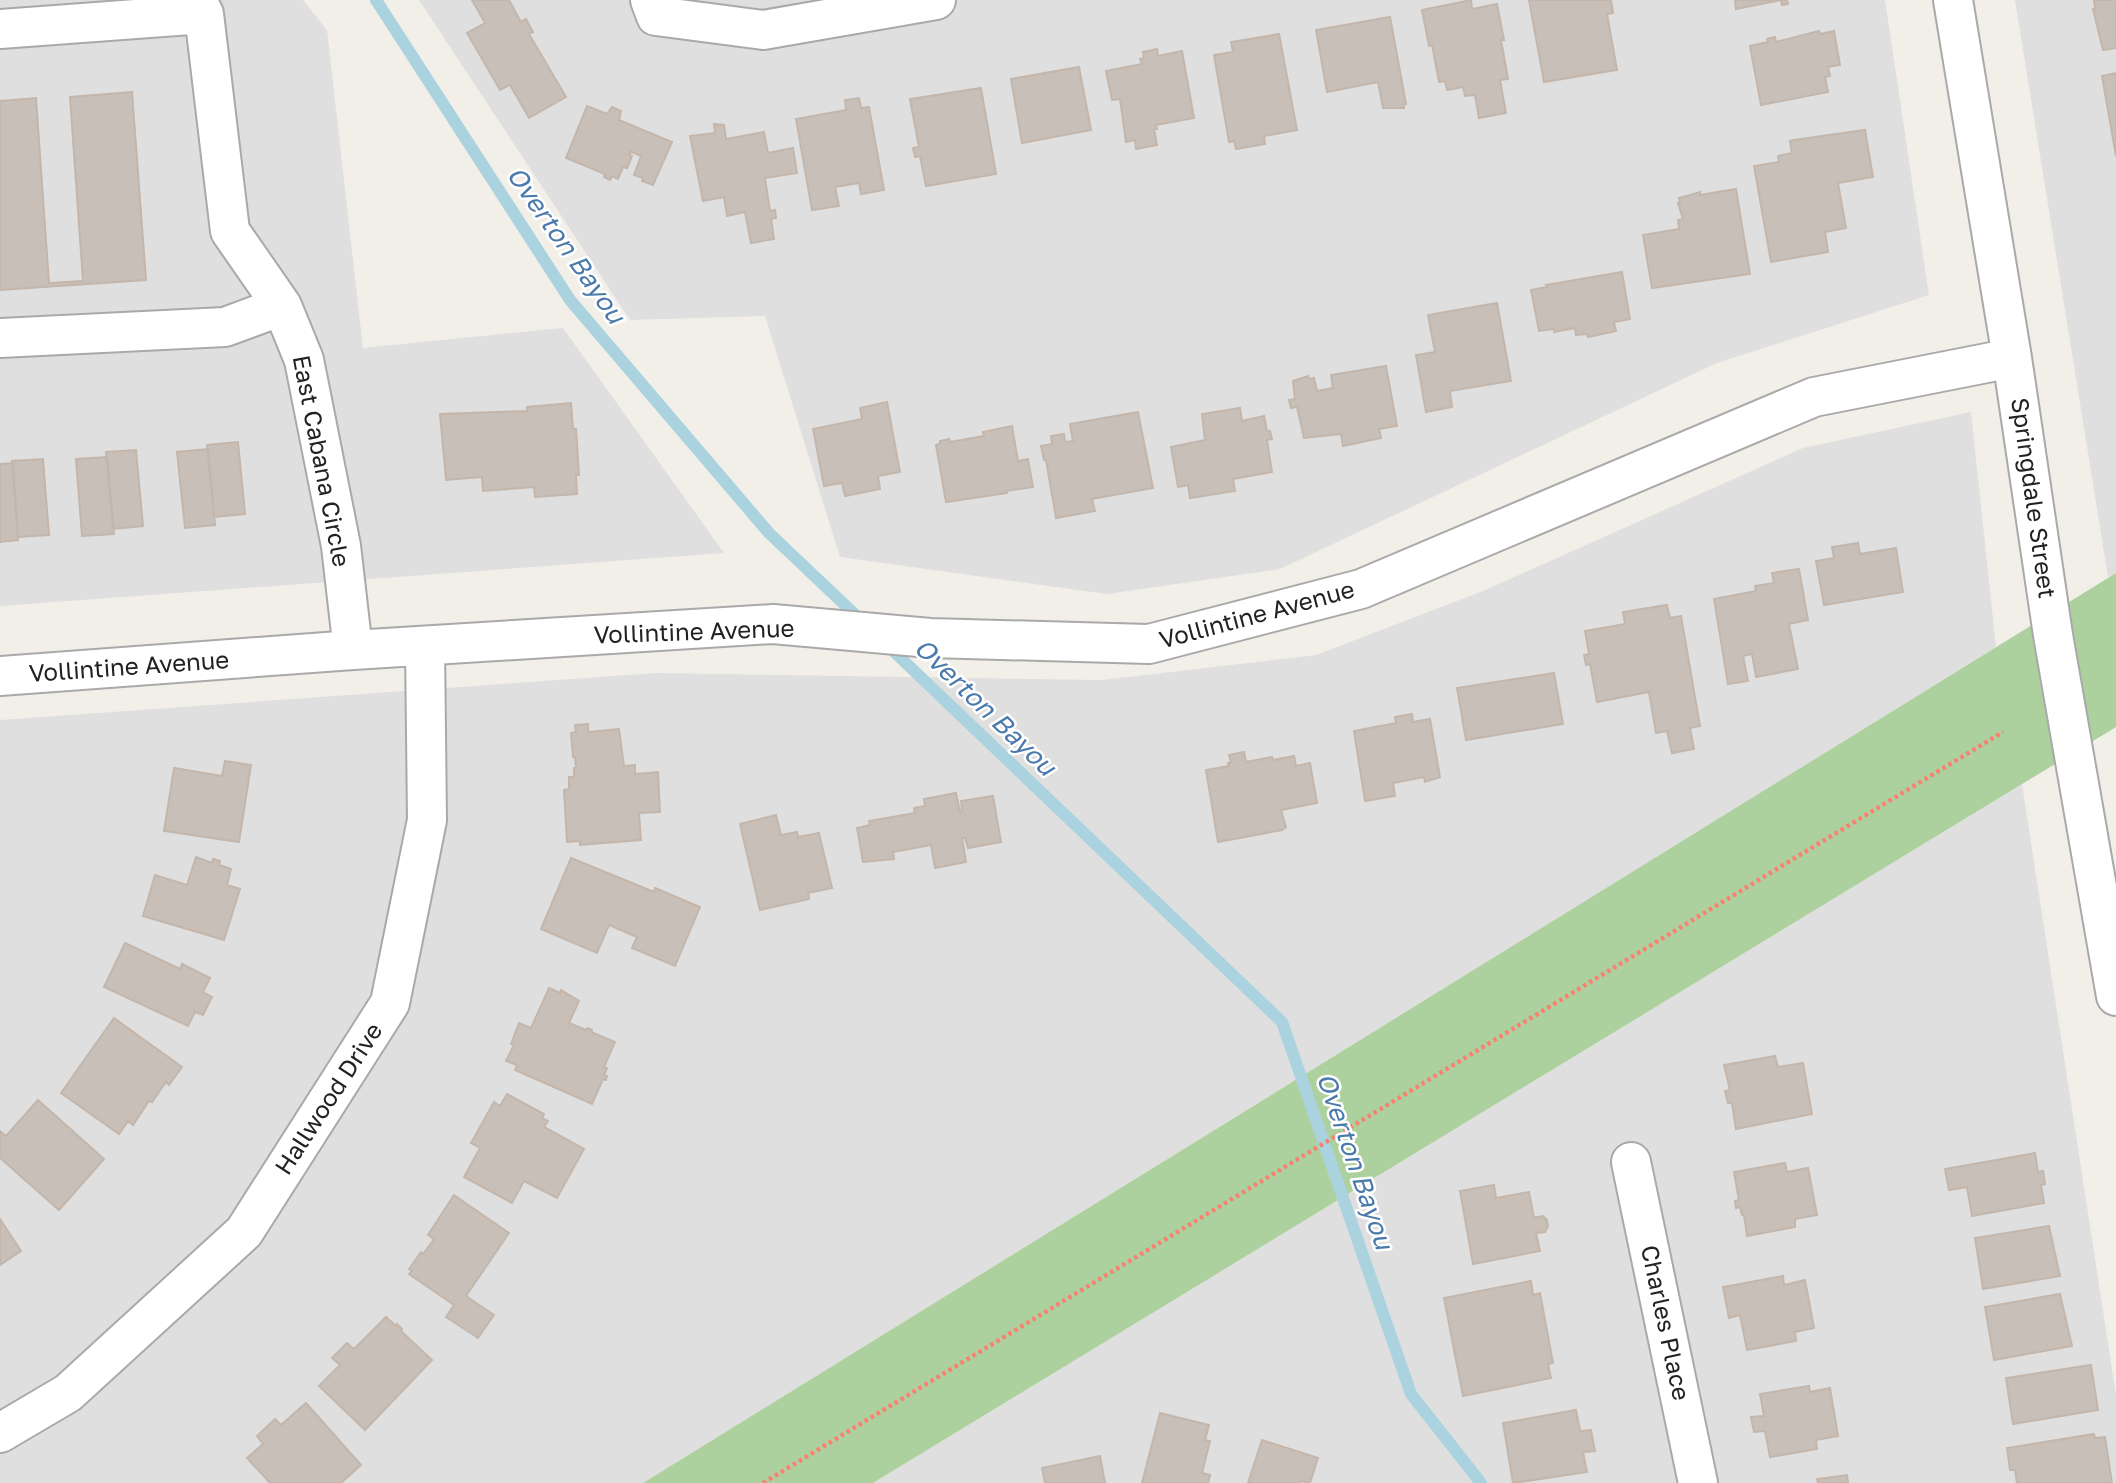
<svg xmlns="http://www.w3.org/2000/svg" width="2116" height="1483" viewBox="0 0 2116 1483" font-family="'Golos Text',sans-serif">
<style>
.residential{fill:#e0dfdf}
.forest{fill:#add19e}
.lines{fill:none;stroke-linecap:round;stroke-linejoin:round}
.stream{stroke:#aad3df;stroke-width:12}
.building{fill:#c7bfb8;stroke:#c4b6ab;stroke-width:2}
.minor-casing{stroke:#a9a9a9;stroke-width:42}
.path{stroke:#fa8072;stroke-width:4.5;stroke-dasharray:3.5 3.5;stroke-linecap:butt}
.minor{stroke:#fff;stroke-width:38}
.labels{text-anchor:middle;stroke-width:5;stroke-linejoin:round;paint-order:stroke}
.street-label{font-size:24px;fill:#222;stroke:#fff}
.water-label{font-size:26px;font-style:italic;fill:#4a7aab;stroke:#fff}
</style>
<rect width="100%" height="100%" fill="#f2efe9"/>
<path class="residential" d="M0 0H303L327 30 363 348 563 328 724 553 0 606Z
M419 0H1885L1929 295 1717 363 1280 569 1107 594 840 557 765 316 630 320Z
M2015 0H2116V573L2108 577Z
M1971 412 1996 647 643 1483H0V720L656 673 1102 680 1316 655 1483 591 1803 448Z
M2022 784 2116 1395V1483H873Z"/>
<path class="forest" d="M2116 573V727L873 1483H643Z"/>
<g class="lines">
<path class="stream" d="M376 0 570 300 769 533 864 623
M887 645 1282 1022 1411 1394 1481 1483"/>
</g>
<path class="building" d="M472 0H509L521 22 526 19 533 32 529 34 566 97 529 118 510 85 500 90 467 33 485 23Z
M1471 0 1472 9 1497 4 1504 40H1501L1508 79 1500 80 1506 113 1479 118 1475 95 1465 96 1463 87 1447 90 1445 81 1439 82 1432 45 1429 46 1422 10Z
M1529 0H1611L1613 13 1607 14 1617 70 1544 82Z
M1735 0H1787L1788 4 1782 5 1781 0 1736 9Z
M2094 0H2116V48L2103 50 2093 9H2095Z
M1390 17 1406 104H1404V108H1383L1378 82 1327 92 1316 30Z
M1819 31 1820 34 1834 31 1840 65 1828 67 1830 76 1825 77 1828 92 1761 105 1750 46 1768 42 1767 39 1775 37 1776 42Z
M1279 34 1297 130 1264 136 1265 144 1236 149 1234 141 1229 142 1214 55 1233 52 1231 42Z
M1157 49 1158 56 1182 51 1194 118 1156 125 1157 129H1154L1157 145 1136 149 1135 140 1126 142 1120 99 1112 100 1106 71 1142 64 1140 59 1144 58 1143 52Z
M1079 67 1091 130 1022 143 1011 79Z
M2116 73V156L2102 76Z
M981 88 996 174 926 186 920 156 915 157 913 148 919 147 910 99Z
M132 92 146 280 0 290V101L36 98 49 283 83 281 70 97Z
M859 98 861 108 869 107 884 190 861 194 859 183 835 187 839 206 812 210 796 119 846 110 845 100Z
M587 106 607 114 612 107 621 111 619 120 672 142 653 185 642 181 643 178 634 175 641 156 630 151V155L632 156 627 168 623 167 618 179 612 176 610 180 604 177 605 174 566 158Z
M714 124 724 125 726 139 764 132 768 153 793 148 797 173 765 178 770 211 775 210 776 218 771 219 774 239 751 243 745 212 727 216 724 197 703 201 690 136 715 133Z
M1865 130 1873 177 1838 183 1846 228 1825 232 1828 252 1771 262 1754 166 1779 162 1778 156 1792 153 1790 141 1794 140Z
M1736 189 1750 274 1652 288 1643 235 1679 229 1678 220 1683 219 1678 203H1680L1679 198 1700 192V195Z
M1622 272 1630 319 1614 322 1616 331 1588 337 1587 334 1576 335 1575 328 1554 332V329L1539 331 1531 290 1547 287 1546 285Z
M1497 303 1511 381 1450 391 1452 407 1426 412 1416 355 1435 352 1428 315Z
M1386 366 1397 426 1379 429 1381 438 1343 446 1341 434 1304 438 1297 407 1291 408 1289 400 1295 399 1293 381 1308 376 1309 379 1314 378 1317 391 1333 388 1331 375Z
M887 402 900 472 878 476 880 489 845 496 842 483 824 486 813 429 862 419 860 408Z
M571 403 573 429H576L579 475H576L577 494 535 497 534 487 483 491 482 477 446 480 440 414 527 411V407Z
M1240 408 1242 421 1264 416 1267 431H1270L1272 439 1267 440 1272 472 1233 479 1235 491 1190 498 1188 485 1178 487 1171 447 1205 440 1202 414Z
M1138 412 1153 488 1092 499 1095 511 1056 518 1046 460H1044L1041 446 1052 444 1051 436 1064 434 1065 442 1073 441 1070 424Z
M1012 426 1018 461 1028 459 1033 487 1006 491 1007 493 946 502 936 445 940 444V441L949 439 950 442 984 436 983 432Z
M238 442 245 514 214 517 207 445Z
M208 449 215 525 185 528 177 452Z
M136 450 143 526 113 529 106 452Z
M107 457 114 534 82 536 76 459Z
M43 459 49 535 18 537 12 461Z
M13 463 18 540 0 542V464Z
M1858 543 1860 554 1896 548 1903 592 1824 605 1816 561 1834 558 1832 547Z
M1799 569 1808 620 1789 624 1798 669 1756 677 1752 654 1743 656 1748 681 1728 684 1714 599 1756 591 1755 586 1774 583 1772 573Z
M1667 605 1670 618 1681 616 1700 726 1690 728 1694 749 1672 753 1667 731 1656 733 1649 692 1597 702 1590 664 1586 665 1584 655 1589 654 1585 631 1625 624 1623 612Z
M1554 673 1563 724 1466 740 1457 688Z
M1412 714 1413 722 1430 719 1440 777 1425 782 1424 777 1393 783 1395 796 1365 801 1354 731 1396 723 1395 717Z
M588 724V732L619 729 624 766 635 765V774L658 772 660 812 639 813 641 840 580 845V841L567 842 564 790 569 789V777H574V768H576L575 757H573L571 733 576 732 575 725Z
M1244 752 1246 762 1272 757 1273 760 1294 756 1296 766 1310 763 1317 803 1281 810 1286 827 1282 830 1218 842 1206 770 1229 766 1228 763 1231 762 1229 755Z
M225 761 251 765 239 842 164 831 174 768 222 776Z
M956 793 960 812 962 811 961 801 993 796 1001 842 968 848 965 838H962L966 862 935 868 931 845 893 852 894 859 863 862 857 828 870 825 869 821 915 813 914 808 925 806 924 799Z
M776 815 781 835 797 832 798 837 819 833 832 888 808 893 809 899 760 910 740 824Z
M196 857 212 863 213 859 220 861 219 865 231 869 227 885 240 889 224 940 143 916 155 875 187 885Z
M571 858 654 892 655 888 700 907 675 966 632 948 637 937 609 925 597 953 541 929Z
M125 943 180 969 182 964 210 978 203 992 212 997 203 1015 195 1012 188 1026 104 987Z
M549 988 560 993 561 990 579 1001 569 1023 586 1030 588 1028 592 1030 591 1032 615 1042 604 1067 607 1068 604 1075 607 1076 606 1080 603 1079 592 1104 515 1070 517 1065 506 1061 514 1045 511 1044 519 1023 531 1028Z
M114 1018 182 1067 169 1085 166 1082 152 1102 149 1101 133 1125 128 1121 119 1134 61 1093Z
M1775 1056 1778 1067 1803 1063 1812 1114 1736 1129 1732 1103H1728L1725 1091 1730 1090 1724 1065Z
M507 1094 544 1114 542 1118 548 1121 544 1127 584 1149 557 1198 524 1181 512 1203 464 1177 480 1148 471 1143 494 1102 500 1106Z
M38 1100 104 1159 59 1210 0 1158V1131L6 1136Z
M2035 1153 2038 1172 2043 1171 2045 1184 2041 1185 2044 1203 1972 1216 1967 1187 1949 1190 1945 1169Z
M1785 1163 1787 1172 1808 1168 1817 1215 1795 1219V1227L1747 1236 1744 1215H1742L1740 1207 1736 1208 1735 1201 1739 1200 1734 1172Z
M1494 1185 1496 1198 1529 1192 1534 1218 1543 1216 1547 1220 1548 1226 1545 1232 1536 1233 1540 1251 1473 1264 1460 1191Z
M454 1195 509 1233 466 1296 494 1315 478 1338 446 1317 454 1305 409 1274 412 1271 409 1269 421 1252 423 1254 434 1239 428 1235Z
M0 1219 21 1251 0 1265Z
M2049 1226 2060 1276 1983 1289 1975 1238Z
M1783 1276 1784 1285 1805 1280 1814 1328 1795 1332 1796 1341 1747 1350 1740 1315 1729 1318 1723 1287Z
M1531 1281 1533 1295 1540 1293 1553 1363 1548 1364 1551 1378 1463 1396 1444 1298Z
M2060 1294 2072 1346 1994 1360 1985 1307Z
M386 1317 396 1326 397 1324 402 1329 401 1331 432 1360 365 1430 319 1386 340 1365 332 1358 347 1343 354 1349Z
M2091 1365 2098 1410 2013 1424 2006 1378Z
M1809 1386 1810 1392 1830 1388 1838 1436 1816 1440 1817 1449 1770 1457 1765 1431 1754 1432 1751 1417 1764 1416 1760 1394Z
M306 1403 361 1465 341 1483H270L247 1458 263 1444 257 1436 275 1419 281 1425Z
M1576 1410 1580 1431 1591 1430 1595 1451 1583 1452 1587 1472 1513 1483 1503 1423Z
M1160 1413 1209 1425 1205 1440 1210 1441 1202 1473 1210 1475 1208 1483H1142Z
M2094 1434 2095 1438 2105 1437 2112 1483H2017L2015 1470H2010L2007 1448Z
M1262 1440 1318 1458 1310 1483 1301 1481 1300 1483H1248Z
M1100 1456 1105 1483H1045L1042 1468Z
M1847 1475 1848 1483H1818L1817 1479Z"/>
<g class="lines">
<defs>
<path id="minor" d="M197 0 204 14 230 231 282 306 304 360 341 546 353 650
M650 0 656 16 763 30 936 0
M1953 0 2012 358 2053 635 2116 996
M0 29 204 14
M0 338 225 327 282 306
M0 676 353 650 773 624 930 638 1149 644 1361 589 1814 397 2012 358
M1631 1162 1698 1483
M0 1433 68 1393 244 1232 390 1003 427 820 425 646"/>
</defs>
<use href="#minor" class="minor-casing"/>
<path class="path" d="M763 1483 2003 732"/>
<use href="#minor" class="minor"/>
</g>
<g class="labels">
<g class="street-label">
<text transform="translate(321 461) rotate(79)" y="8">East Cabana Circle</text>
<text transform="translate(2033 498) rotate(82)" y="8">Springdale Street</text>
<text transform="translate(1257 615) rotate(-15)" y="8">Vollintine Avenue</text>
<text transform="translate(694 632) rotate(-2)" y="8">Vollintine Avenue</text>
<text transform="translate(129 667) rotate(-4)" y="8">Vollintine Avenue</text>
<text transform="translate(329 1099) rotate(-57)" y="8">Hallwood Drive</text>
<text transform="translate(1665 1323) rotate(78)" y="8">Charles Place</text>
</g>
<g class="water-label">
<text transform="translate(566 245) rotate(55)" y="9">Overton Bayou</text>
<text transform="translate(985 707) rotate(44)" y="9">Overton Bayou</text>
<text transform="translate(1355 1161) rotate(71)" y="9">Overton Bayou</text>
</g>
</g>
</svg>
